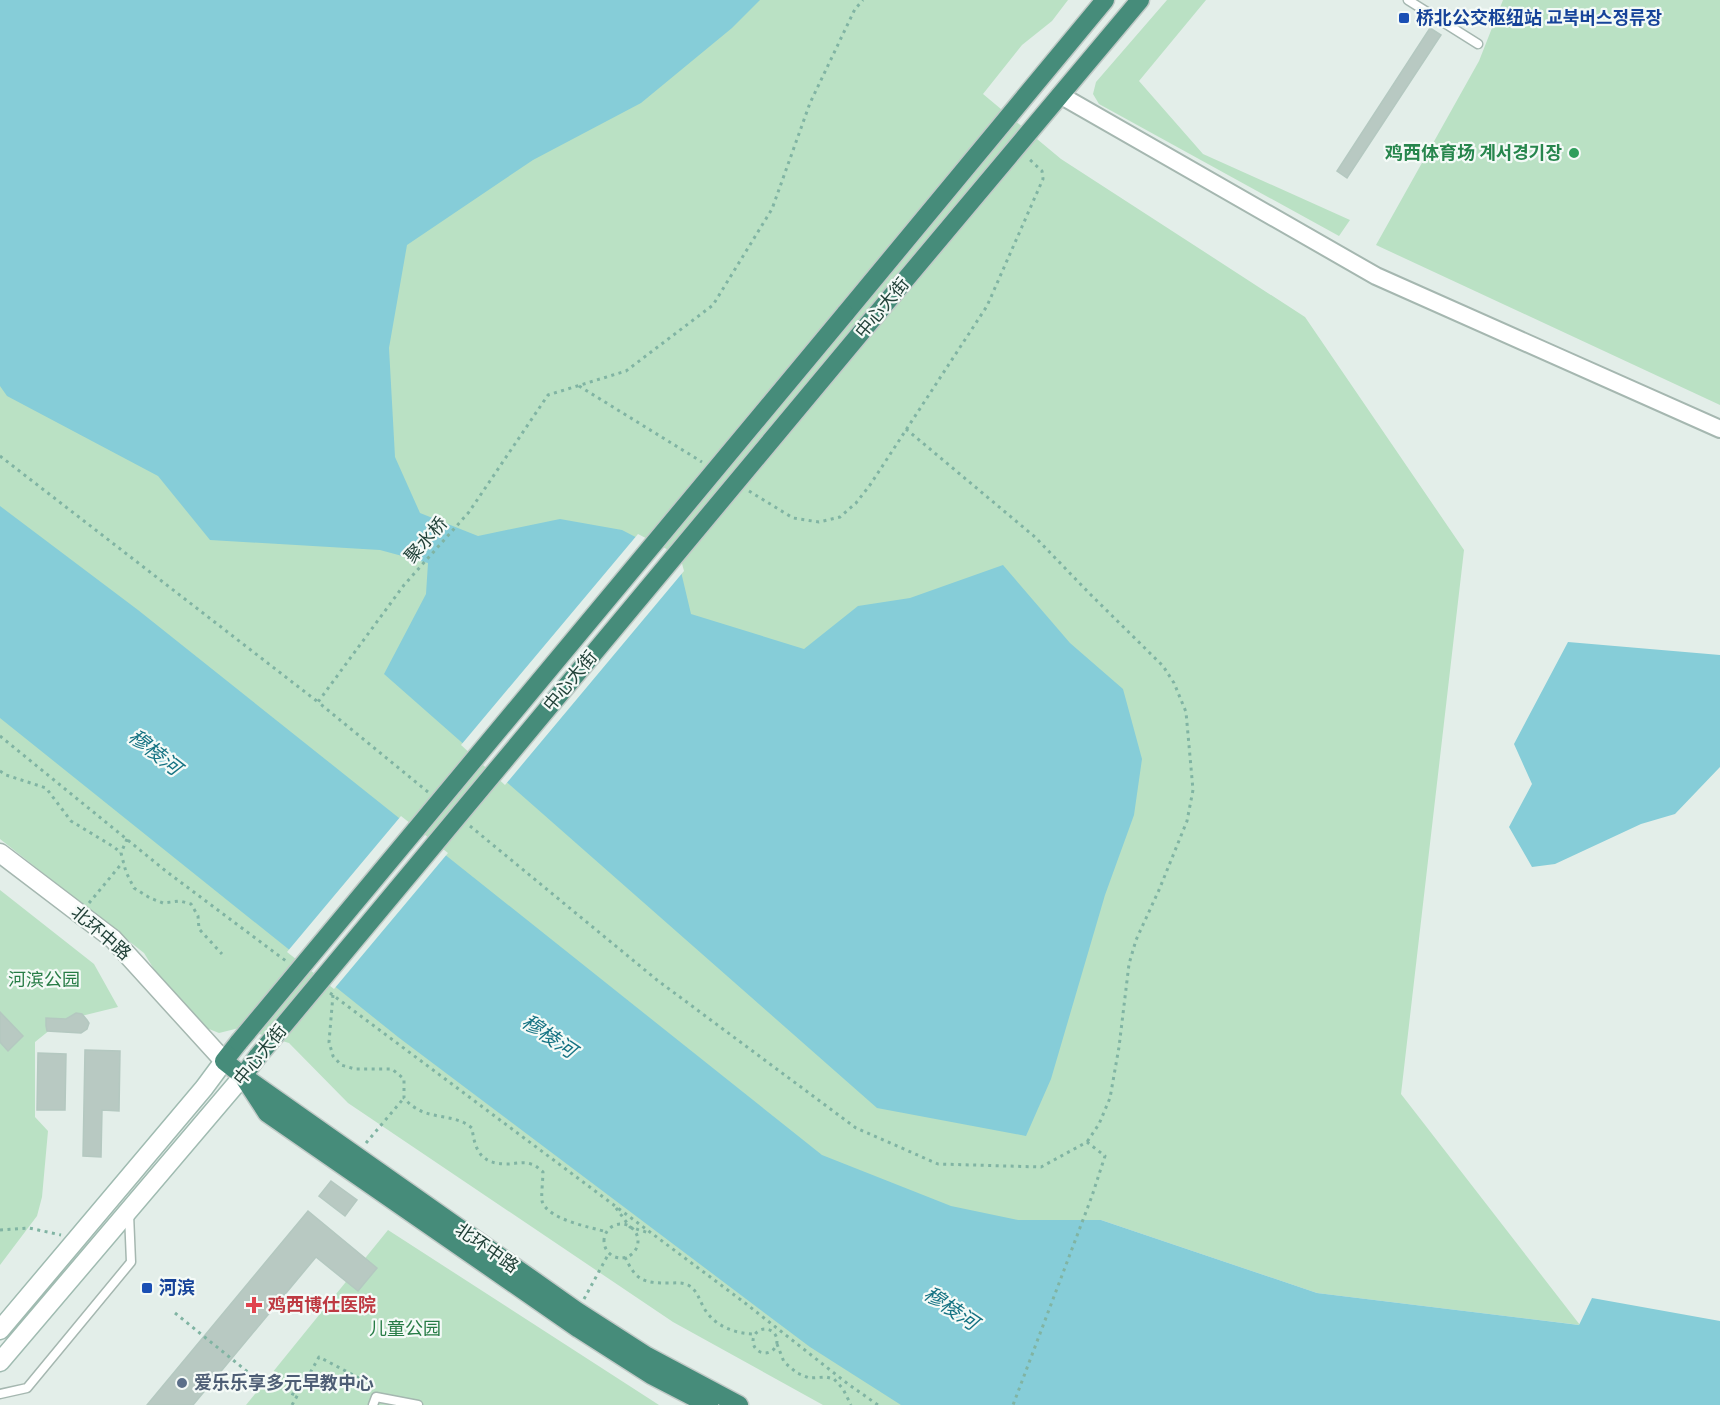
<svg xmlns="http://www.w3.org/2000/svg" width="1720" height="1405" viewBox="0 0 1720 1405" font-family="'Roboto Condensed','Noto Sans SC','Noto Sans KR',sans-serif">
<style>
.green{fill:#bae1c4}
.water{fill:#86cdd8}
.pier{fill:#e3eee9}
.building{fill:#b8c9c2;stroke:#b4c8c0;stroke-width:1.5}
.lines{fill:none;stroke-linecap:round;stroke-linejoin:round}
.service-casing{stroke:#a5b7b0;stroke-width:11}
.minor-casing{stroke:#a5b7b0;stroke-width:20}
.tertiary-casing{stroke:#a5b7b0;stroke-width:21}
.secondary-casing{stroke:#a0bbb1;stroke-width:21}
.trunk-casing{stroke:#c1cac7;stroke-width:21}
.path{stroke:#80b4a3;stroke-width:3;stroke-dasharray:3 4.5;stroke-linecap:butt}
.service{stroke:#fff;stroke-width:8}
.minor{stroke:#fff;stroke-width:16}
.tertiary{stroke:#fff;stroke-width:18}
.secondary{stroke:#fff;stroke-width:18}
.trunk{stroke:#468c7a;stroke-width:18}
.trunk-bridge-casing{stroke:#c1cac7;stroke-width:21;stroke-linecap:butt}
.trunk-bridge{stroke:#468c7a;stroke-width:18}
.transit-dot{fill:#1a4fb4;stroke:#f4faf7;stroke-width:2}
.leisure-dot{fill:#2e9e5b;stroke:#f4faf7;stroke-width:2}
.health-dot{fill:#e0444e;stroke:#f4faf7;stroke-width:2}
.service-dot{fill:#5c6f8a;stroke:#f4faf7;stroke-width:2}
.labels{text-anchor:middle;stroke-width:4.5;stroke-linejoin:round;paint-order:stroke}
.transit-label{font-size:18px;font-weight:bold;fill:#164399;stroke:#f4faf7;text-anchor:start}
.leisure-label{font-size:18px;font-weight:bold;fill:#27864d;stroke:#f4faf7;text-anchor:end}
.street-label{font-size:18px;fill:#214138;stroke:#f4faf7}
.park-label{font-size:18px;fill:#277c46;stroke:#f4faf7}
.health-label{font-size:18px;font-weight:bold;fill:#be3a42;stroke:#f4faf7;text-anchor:start}
.service-label{font-size:18px;font-weight:bold;fill:#4e5e75;stroke:#f4faf7;text-anchor:start}
.water-label{font-size:20px;font-style:italic;fill:#157383;stroke:#f4faf7}
</style>
<rect width="100%" height="100%" fill="#e3eee9"/>
<path class="green" d="M0 0H1068L1052 21 1022 45 983 94 1061 159 1305 317 1464 550 1401 1094 1580 1325 1317 1293 1101 1220 1036 1405H823L673 1322 348 1103 289 1043 239 1028 219 1033 209 1029 196 1031 185 1020 144 953 0 839Z
M1167 0H1206L1139 81 1203 154 1350 220 1339 236 1099 104 1093 94 1096 82Z
M1503 0H1720V405L1376 245 1479 61Z
M0 890 94 964 118 1007 61 1021 35 1042V1117L48 1131 42 1197 37 1216 0 1265Z
M388 1230 659 1405H246Z"/>
<path class="water" d="M0 0H760L732 28 641 103 533 160 407 245 389 348 395 457 420 513 478 536 560 519 622 530 678 559 691 614 804 649 858 606 910 598 1003 565 1070 643 1123 689 1142 759 1134 815 1105 895 1051 1079 1026 1136 877 1108 384 674 426 594 428 563 380 550 210 540 158 476 7 396 0 386Z
M0 506 138 610 822 1155 951 1206 1018 1220H1101L1317 1293 1579 1325 1592 1298 1720 1321V1405H901L810 1347 398 1037 0 718Z
M1568 642 1720 655V767L1675 814 1641 824 1555 864 1532 867 1509 827 1532 784 1514 744Z"/>
<path class="pier" d="M638 534 680 556 684 571 505 785 461 745Z
M401 816 448 853 334 989 287 952Z"/>
<path class="building" d="M1430 28 1441 35 1347 178 1337 171Z
M0 1012 23 1036 8 1051 0 1042Z
M76 1013 82 1014 87 1020 89 1023 87 1029 81 1033 47 1031 46 1026V1018L66 1019Z
M85 1050 120 1051 119 1111 102 1110 101 1157 83 1156Z
M38 1053 66 1054 65 1110H37Z
M331 1181 357 1200 345 1216 319 1196Z
M308 1211 377 1268 358 1291 316 1257 193 1405H147Z"/>
<g class="lines">
<defs>
<path id="service" d="M1408 0 1478 44
M0 1394 27 1388 131 1262 129 1214
M373 1405 376 1397 418 1405"/>
<path id="minor" d="M1060 95 1376 276 1720 429"/>
<path id="tertiary" d="M0 853 113 939 224 1061"/>
<path id="secondary" d="M0 1330 204 1088 224 1061
M0 1362 243 1076"/>
<path id="trunk" d="M845 314 1105 0
M864 329 1140 0
M239 1042 224 1061 243 1076 577 1311 647 1356 739 1405
M258 1056 243 1076 267 1113 579 1329 651 1375 709 1405"/>
</defs>
<use href="#service" class="service-casing"/>
<use href="#minor" class="minor-casing"/>
<use href="#tertiary" class="tertiary-casing"/>
<use href="#secondary" class="secondary-casing"/>
<use href="#trunk" class="trunk-casing"/>
<path class="path" d="M579 386 702 462
M906 429 1035 537 1089 593 1163 666 1174 683 1186 712 1193 790 1187 821 1159 890 1136 940 1129 964 1119 1047 1110 1098 1099 1124 1087 1142
M0 456 318 702
M749 491 793 518 819 522 840 517 856 503 870 485 987 306 1043 179 1042 171 1028 158
M0 736 167 872 286 961
M0 771 6 775 46 788 71 821 114 847 121 853
M428 792 318 702 404 585 469 512 548 395 626 371 713 305 772 209 810 103 855 9 863 0
M470 826 657 980 856 1128 938 1164 1041 1167 1087 1142 1105 1156 1092 1196 1013 1405
M127 839 121 853 126 872 134 888 150 898 163 903 180 901 191 904 198 916 199 929 222 954
M89 903 123 862
M330 993 745 1303 848 1384 878 1405
M333 995 329 1042 333 1056 341 1065 355 1069H392L404 1079V1098C425 1123 452 1111 472 1128 475 1151 481 1164 507 1164 515 1164 523 1161 531 1164 536 1165 539 1169 543 1172 543 1178 541 1197 542 1201 548 1220 590 1227 607 1232
M366 1143 404 1098
M616 1208 630 1227 649 1233
M604 1241a17 17 0 1 1 34 0a17 17 0 1 1-34 0Z
M0 1230 29 1228 61 1235
M625 1257C636 1281 644 1283 669 1283 676 1283 682 1282 688 1285 697 1290 699 1299 704 1308 714 1326 735 1334 756 1334
M584 1299 609 1253
M175 1313 254 1377 297 1396
M753 1341a12 12 0 1 1 24 0a12 12 0 1 1-24 0Z
M777 1344 784 1362 797 1373 809 1378 826 1377 834 1379 843 1389 851 1405
M292 1405 319 1357 374 1386"/>
<use href="#service" class="service"/>
<use href="#minor" class="minor"/>
<use href="#tertiary" class="tertiary"/>
<use href="#secondary" class="secondary"/>
<use href="#trunk" class="trunk"/>
<defs>
<path id="trunk-bridge" d="M239 1042 845 314
M258 1056 864 329"/>
</defs>
<use href="#trunk-bridge" class="trunk-bridge-casing"/>
<use href="#trunk-bridge" class="trunk-bridge"/>
</g>
<g class="transit-dot">
<rect x="1398" y="12" width="12" height="12" rx="3"/>
<rect x="141" y="1282" width="12" height="12" rx="3"/>
</g>
<circle class="leisure-dot" cx="1574" cy="153" r="6"/>
<path class="health-dot" d="M251 1296h6v6h6v6h-6v6h-6v-6h-6v-6h6z"/>
<circle class="service-dot" cx="182" cy="1383" r="6"/>
<g class="labels">
<g class="transit-label">
<text x="1416" y="24">桥北公交枢纽站 교북버스정류장</text>
<text x="159" y="1294">河滨</text>
</g>
<g class="leisure-label">
<text x="1562" y="159">鸡西体育场 계서경기장</text>
</g>
<g class="street-label">
<text transform="translate(882 308) rotate(-50)" y="6">中心大街</text>
<text transform="translate(426 540) rotate(-49)" y="6">聚水桥</text>
<text transform="translate(570 681) rotate(-50)" y="6">中心大街</text>
<text transform="translate(101 933) rotate(41)" y="6">北环中路</text>
<text transform="translate(260 1055) rotate(-51)" y="6">中心大街</text>
<text transform="translate(487 1248) rotate(35)" y="6">北环中路</text>
</g>
<g class="park-label">
<text x="44" y="986">河滨公园</text>
<text x="405" y="1335">儿童公园</text>
</g>
<g class="health-label">
<text x="268" y="1311">鸡西博仕医院</text>
</g>
<g class="service-label">
<text x="194" y="1389">爱乐乐享多元早教中心</text>
</g>
<g class="water-label">
<text transform="translate(155 752) rotate(38)" y="7">穆棱河</text>
<text transform="translate(549 1036) rotate(34)" y="7">穆棱河</text>
<text transform="translate(951 1308) rotate(34)" y="7">穆棱河</text>
</g>
</g>
</svg>
